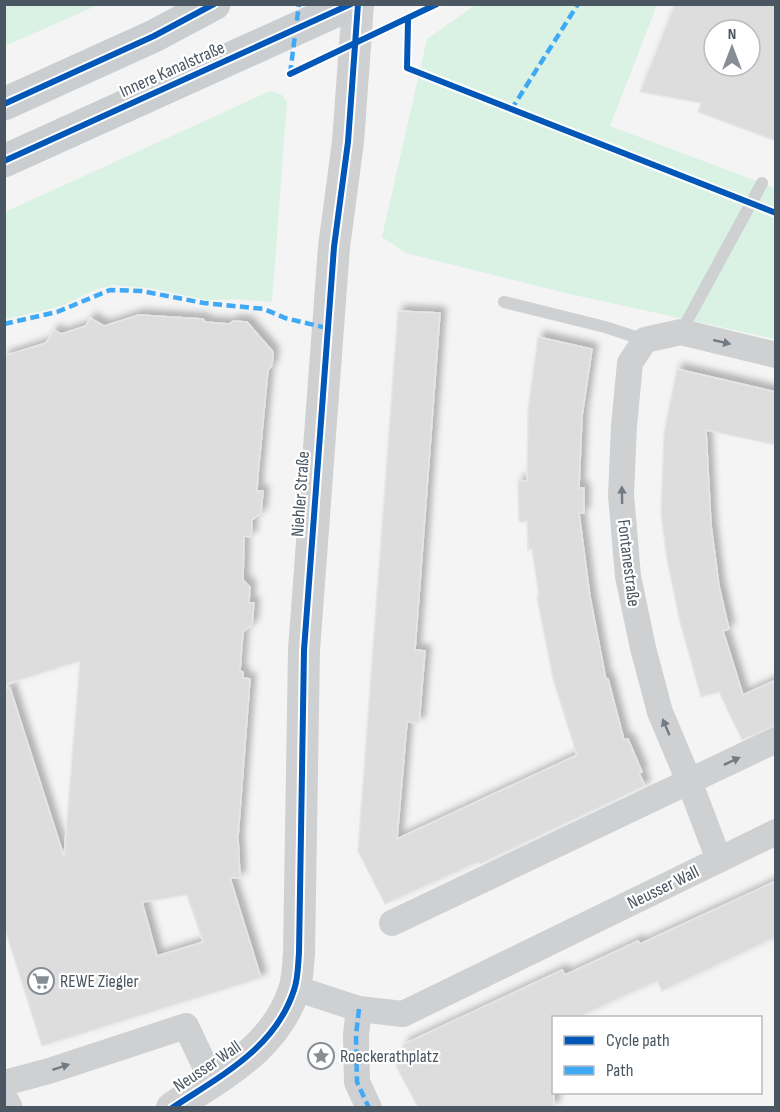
<svg xmlns="http://www.w3.org/2000/svg" width="780" height="1112" viewBox="0 0 780 1112" font-family="'Sofia Sans Condensed',sans-serif">
<style>
.green{fill:#d9f2e3}
.building{fill:#ddddde;stroke:#e5e6e7;stroke-width:1.5;fill-rule:evenodd;filter:url(#shadow)}
.lines{fill:none;stroke-linecap:round;stroke-linejoin:round}
.service{stroke:#ced0d2;stroke-width:12}
.minor{stroke:#ced0d2;stroke-width:26}
.tertiary{stroke:#ced0d2;stroke-width:32}
.secondary{stroke:#ced0d4;stroke-width:33}
.primary{stroke:#caced1;stroke-width:33}
.quiet{stroke:#3fa9f5;stroke-width:4.5;stroke-dasharray:9 4.5;stroke-linecap:butt}
.cycleway-casing{stroke:#fff;stroke-width:10}
.cycleway{stroke:#0057b8;stroke-width:6}
.oneway{fill:#727b83}
.labels{text-anchor:middle;stroke-width:4.5;stroke-linejoin:round;paint-order:stroke}
.street-label{font-size:18px;fill:#4a5661;stroke:#fff}
.poi-label{font-size:18px;fill:#4a5661;stroke:#fff;text-anchor:start}
</style>
<defs>
<filter id="shadow"><feDropShadow dx="5.5" dy="-5.5" stdDeviation="3" flood-color="#0004"/></filter>
</defs>
<rect width="100%" height="100%" fill="#f4f4f4"/>
<path class="green" d="M5 4H98V5L5 46Z
M475 5H657L610 126 775 188V339L570 294 406 253 382 237 427 39Z
M270 91 282 95 287 101 272 302 237 299 207 300 149 288 114 285 94 290 66 304 47 310 5 319V212Z"/>
<path class="building" d="M675 4H776V141L698 112 701 103 640 92ZM714 30H750V66H714Z
M398 311 440 313 415 650 425 651 419 723 407 722 397 839 577 755 553 679 537 597 539 596 532 549 528 550 527 521 519 522 518 481H527L528 411 538 337 592 349 582 416 579 488H584V513H579L590 597 606 680 608 679 624 740 628 739 642 772 639 773 645 786 480 864 479 862 385 904 358 851Z
M139 315 203 319 205 322 229 324 233 321 247 322 273 352 272 366 268 370 258 474 257 491H263L261 513 252 520 251 537 244 536 243 580 250 587 249 603H254L252 625 243 632 240 671 243 672V678L250 679 238 837 240 878H230L261 978 42 1046 4 926V689L10 688 64 857 80 661 4 685V356L46 343 54 330 61 334 86 326 90 318 104 326ZM187 895 203 942 157 956 142 902Z
M677 369 776 392V445L706 430 711 525 719 586 729 629 723 631 743 695 776 680V725L742 740 719 692 701 697 680 622 667 559 661 514 664 433Z
M776 881V937L662 991 657 981 579 1017H554V1107H418L396 1066 404 1044 562 970 565 975 638 941 640 944Z"/>
<g class="lines">
<path class="service" d="M504 302 605 327 645 340
M681 332 762 183"/>
<path class="minor" d="M719 860 689 781 660 712 643 648 628 576 621 495 624 426 630 363 645 340 681 332 776 355
M392 923 776 740
M295 988 359 1009 403 1014 776 832
M359 1009 356 1035 357 1082 369 1108
M4 1083 49 1071 186 1026 212 1081"/>
<path class="tertiary" d="M172 1108C220 1076 275 1049 294 990 298 979 298 965 299 953L304 650 334 247 348 142 358 4"/>
<path class="secondary" d="M4 1104 6 1108"/>
<path class="primary" d="M4 104 154 36 214 4
M4 161 351 4"/>
<path class="quiet" d="M290 74 299 4
M511 110 578 4
M4 324 57 312 110 290 141 291 204 303 264 309 285 318 327 328
M359 1009 356 1035 357 1082 369 1108"/>
<defs>
<path id="cycleway" d="M408 20 407 68 776 213
M290 74 437 4
M4 104 154 36 214 4
M4 161 351 4
M172 1108C220 1076 275 1049 294 990 298 979 298 965 299 953L304 650 334 247 348 142 358 4"/>
</defs>
<use href="#cycleway" class="cycleway-casing"/>
<use href="#cycleway" class="cycleway"/>
</g>
<defs><path id="oneway-solid" d="M-6-.8H1V-3.2L6.5 0L1 3.2V.8H-6Z" transform="scale(1.5)"/></defs>
<g class="oneway">
<use href="#oneway-solid" transform="translate(722 342) rotate(13)"/>
<use href="#oneway-solid" transform="translate(622 495) rotate(-91)"/>
<use href="#oneway-solid" transform="translate(666 727) rotate(-113)"/>
<use href="#oneway-solid" transform="translate(732 761) rotate(-25)"/>
<use href="#oneway-solid" transform="translate(61 1067) rotate(-18)"/>
</g>
<defs>
<symbol id="supermarket-ring" viewBox="-11 -11 22 22"><circle r="9.5" fill="#fff" stroke="#868d94" stroke-width="1.5"/><path d="M-6-5.5h2.5l.6 2H6L4.5 2H-2.5L-4.4-4H-6ZM-1.5 3.2a1.3 1.3 0 1 0 .1 0ZM3 3.2a1.3 1.3 0 1 0 .1 0Z" fill="#868d94"/></symbol>
<symbol id="sight-ring" viewBox="-11 -11 22 22"><circle r="9.5" fill="#fff" stroke="#868d94" stroke-width="1.5"/><path d="M0-6L1.8-2.2L6-1.7L2.9 1.2L3.7 5.4L0 3.3L-3.7 5.4L-2.9 1.2L-6-1.7L-1.8-2.2Z" fill="#868d94"/></symbol>
</defs>
<g fill-rule="evenodd">
<use href="#supermarket-ring" x="26" y="966" width="30" height="30"/>
<use href="#sight-ring" x="306" y="1041" width="30" height="30"/>
</g>
<g class="labels">
<g class="street-label">
<text transform="translate(172 69) rotate(-24)" y="6">Innere Kanalstraße</text>
<text transform="translate(300 494) rotate(-86)" y="6">Niehler Straße</text>
<text transform="translate(629 563) rotate(83)" y="6">Fontanestraße</text>
<text transform="translate(663 887) rotate(-26)" y="6">Neusser Wall</text>
<text transform="translate(207 1066) rotate(-34)" y="6">Neusser Wall</text>
</g>
<g class="poi-label">
<text x="60" y="987">REWE Ziegler</text>
<text x="340" y="1062">Roeckerathplatz</text>
</g>
</g>
<rect width="780" height="1112" fill="none" stroke="#4a5661" stroke-width="12"/>
<rect x="552" y="1016" width="210" height="78" fill="#ffffff" stroke="#b7bbc0" stroke-width="1.5"/>
<rect x="564" y="1036" width="30" height="9" fill="#0057b8" stroke="#b7bbc0" stroke-width="1.5"/>
<text x="606" y="1046" font-size="18" fill="#4a5661">Cycle path</text>
<rect x="564" y="1066" width="30" height="9" fill="#3fa9f5" stroke="#b7bbc0" stroke-width="1.5"/>
<text x="606" y="1076" font-size="18" fill="#4a5661">Path</text>
<g transform="translate(732 48)"><circle r="28" fill="#ffffff" stroke="#b7bbc0" stroke-width="1.5"/>
<path d="M0-4.5L10 22L0 15L-10 22Z" fill="#868d94"/>
<text y="-9" font-size="16" font-weight="bold" text-anchor="middle" fill="#4a5661">N</text>
</g>
</svg>
